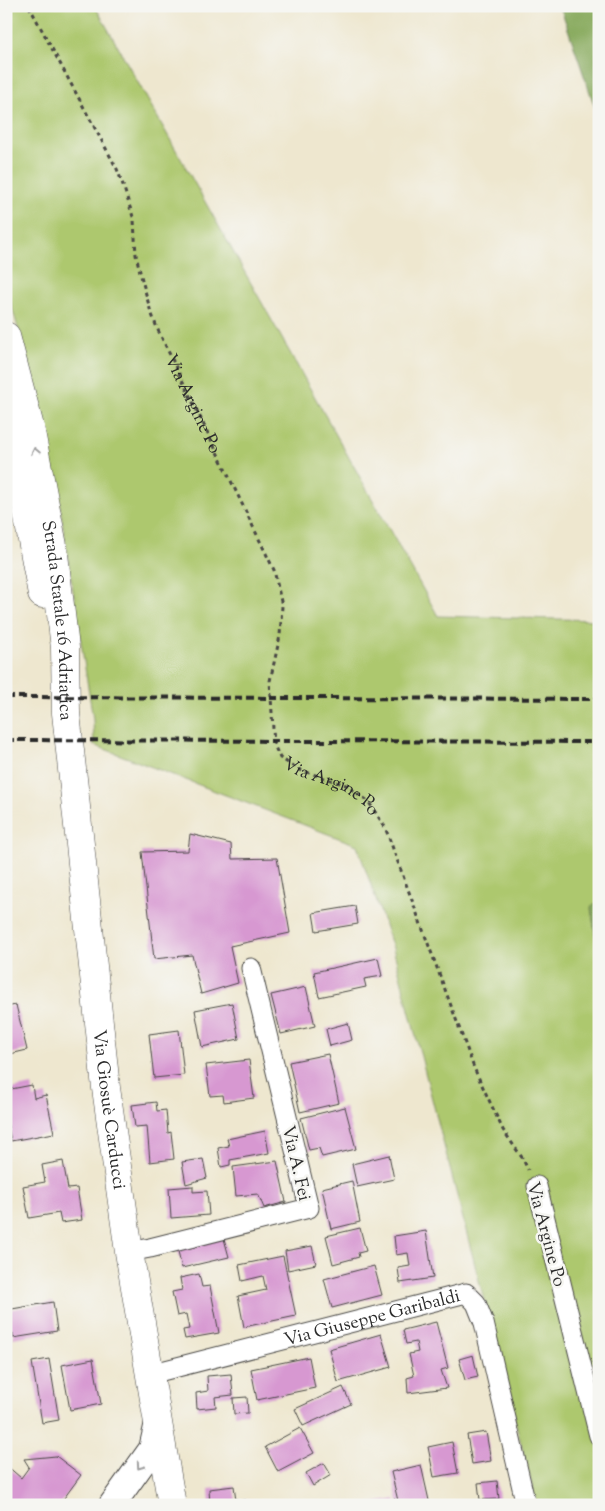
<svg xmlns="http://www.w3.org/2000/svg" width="605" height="1511" viewBox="0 0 605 1511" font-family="'Sorts Mill Goudy',serif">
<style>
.green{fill:#adc86e;stroke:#6c7a4c}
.forest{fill:#8aac61;stroke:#5a6c46}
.building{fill:#d798d1}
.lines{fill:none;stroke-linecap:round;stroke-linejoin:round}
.minor-casing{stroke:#484744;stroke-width:21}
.secondary-casing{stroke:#484744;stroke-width:28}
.primary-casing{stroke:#484744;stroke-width:29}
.path{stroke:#484744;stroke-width:3;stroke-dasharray:4 4;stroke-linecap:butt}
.minor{stroke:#fff;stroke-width:19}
.secondary{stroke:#fff;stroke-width:26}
.primary{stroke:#fff;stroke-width:28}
.rail{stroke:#2b2b2b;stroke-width:4;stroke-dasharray:8 4;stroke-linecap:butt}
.oneway{stroke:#a0a0a0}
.labels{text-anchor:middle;stroke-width:5;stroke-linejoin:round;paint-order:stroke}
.street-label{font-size:18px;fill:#2b2b2b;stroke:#f6f6f2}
</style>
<rect width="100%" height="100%" fill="#f6f6f2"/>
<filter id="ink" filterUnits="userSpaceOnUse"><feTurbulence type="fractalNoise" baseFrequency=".02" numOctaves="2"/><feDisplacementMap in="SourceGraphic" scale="10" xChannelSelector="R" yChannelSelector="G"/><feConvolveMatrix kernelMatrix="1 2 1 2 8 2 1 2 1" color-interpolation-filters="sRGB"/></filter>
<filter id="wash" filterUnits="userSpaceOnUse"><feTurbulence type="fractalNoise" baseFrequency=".0096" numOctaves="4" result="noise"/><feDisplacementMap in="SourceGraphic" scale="20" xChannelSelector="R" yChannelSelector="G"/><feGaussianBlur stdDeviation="1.12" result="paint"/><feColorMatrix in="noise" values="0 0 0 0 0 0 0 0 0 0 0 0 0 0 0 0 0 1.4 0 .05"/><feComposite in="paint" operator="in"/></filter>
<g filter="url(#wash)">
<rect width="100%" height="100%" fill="#eee7cf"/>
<path class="green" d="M6 6H95L438 616 599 620V902L591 908 599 957V1505H537L393 948 357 845 94 745 93 719 58 494 32 377 6 286Z"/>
<path class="forest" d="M560 6H599V119Z
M599 902V957L591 907Z"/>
<g id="blocks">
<path class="building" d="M190 834 231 844 232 859 277 858 290 933 230 946 238 983 201 994 192 955 154 959 142 852 188 851Z
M355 906 358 924 316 931 313 913Z
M378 958 382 976 364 979 366 987 319 997 314 972Z
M306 987 315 1026 281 1034 271 995Z
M232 1003 239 1039 202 1047 195 1010Z
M16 1005 27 1050 6 1055V1007Z
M348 1023 352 1040 330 1046 326 1029Z
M179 1030 184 1075 154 1078 149 1034Z
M328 1054 339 1103 300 1112 289 1062Z
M249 1060 254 1098 224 1102 223 1095 210 1096 206 1065Z
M32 1085 34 1098 46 1095 54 1133 11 1141 6 1117V1090Z
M156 1102 157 1111 166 1110 168 1133 171 1132 174 1159 150 1162 147 1126 135 1127 132 1105Z
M345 1107 356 1149 322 1157 319 1148 309 1150 301 1118Z
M265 1131 269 1153 230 1160V1165L221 1167 218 1148 229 1146 227 1139Z
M389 1155 394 1179 357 1187 352 1164Z
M203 1159 207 1178 186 1184 182 1162Z
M63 1161 68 1189 77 1188 82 1220 61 1223 59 1213 29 1218 23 1186 45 1182 42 1165Z
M277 1161 286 1202 264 1208 258 1194 236 1196 233 1167Z
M352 1181 360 1222 331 1229 322 1188Z
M193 1186V1192L207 1191 209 1215 171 1218 169 1188Z
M360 1228 366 1251 358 1253 359 1257 333 1264 326 1236Z
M426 1231 433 1278 400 1283 398 1268 410 1266 408 1253 396 1255 394 1236Z
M223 1235 229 1257 182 1268 177 1247Z
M312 1246 316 1264 288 1270 285 1251Z
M283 1256 296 1316 244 1327 238 1296 266 1290 263 1276 242 1281 239 1265Z
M374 1266 382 1295 332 1308 324 1279Z
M199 1274 202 1287 210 1286 219 1333 185 1339 183 1330 189 1329 186 1314 177 1316 172 1292 182 1290 180 1278Z
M53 1302 57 1331 13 1338V1333L6 1334V1310Z
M436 1322 448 1368 441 1370 447 1388 408 1393 407 1378 414 1376 409 1354 418 1352 416 1342 406 1344 403 1330Z
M381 1334 391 1367 338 1382 329 1349Z
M473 1355 478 1377 465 1380 459 1359Z
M309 1357 315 1388 257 1400 251 1369Z
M49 1359 59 1420 42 1423 32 1362Z
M93 1359 101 1404 70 1410 62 1365Z
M231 1374 233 1395 215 1397 216 1407 197 1409 196 1393 208 1391 207 1376Z
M343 1387 351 1404 303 1426 295 1409Z
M247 1397 248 1413 234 1414 233 1398Z
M300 1428 314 1453 278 1472 265 1447Z
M486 1432 491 1461 472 1464 467 1435Z
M452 1442 458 1473 434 1477 428 1447Z
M56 1456 81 1475 59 1505H6V1465L21 1478 29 1467 24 1459Z
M324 1463 331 1475 313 1486 306 1473Z
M421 1465 430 1505H399L391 1472Z
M497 1481 499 1499 480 1500 478 1483Z
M234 1486 236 1501 245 1500V1505H210L209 1489Z
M395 1499 396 1505H368V1504Z"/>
</g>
</g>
<g filter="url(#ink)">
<use href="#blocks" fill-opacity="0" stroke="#484744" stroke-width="1"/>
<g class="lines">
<defs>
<g id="minor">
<path d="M537 1186 599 1436"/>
<path d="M129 1252 150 1248 309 1208 251 968"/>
<path id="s2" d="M150 1374 466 1293 476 1303 484 1323 526 1505"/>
</g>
<path id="secondary" d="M112 1505 152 1449 158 1423"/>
<g id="primary">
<path id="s3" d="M6 336 30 427 53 546 65 648 66 713 106 1088 129 1252 172 1505"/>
<path d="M6 421 21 480 42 594"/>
</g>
</defs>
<use href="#minor" class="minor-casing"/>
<use href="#secondary" class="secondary-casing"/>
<use href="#primary" class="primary-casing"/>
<path class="path" id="s1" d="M29 6 117 169 123 185 134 220 136 255 141 276 150 309 157 328 274 570 282 606 280 636 270 681 274 745 280 758 300 770 346 785 368 801 385 827 474 1068 503 1130 523 1159 528 1170"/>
<use href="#minor" class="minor"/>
<use href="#secondary" class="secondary"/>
<use href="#primary" class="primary"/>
<path class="rail" d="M6 697 599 699
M6 740 599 742"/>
</g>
<defs><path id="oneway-chevron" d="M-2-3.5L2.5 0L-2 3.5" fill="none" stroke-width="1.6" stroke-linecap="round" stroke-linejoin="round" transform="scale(1.25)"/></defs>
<g class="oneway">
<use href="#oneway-chevron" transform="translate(35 451) rotate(-102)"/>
<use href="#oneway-chevron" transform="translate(140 1466) rotate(125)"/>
</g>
</g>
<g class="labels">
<g class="street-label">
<text dy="6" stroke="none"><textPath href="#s1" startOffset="434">Via Argine Po</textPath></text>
<text dy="6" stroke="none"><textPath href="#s3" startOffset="290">Strada Statale 16 Adriatica</textPath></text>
<text dy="6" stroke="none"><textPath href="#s1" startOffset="870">Via Argine Po</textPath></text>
<text dy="6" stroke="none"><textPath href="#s3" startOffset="782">Via Giosuè Carducci</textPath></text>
<text transform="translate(297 1163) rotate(77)" y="6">Via A. Fei</text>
<text transform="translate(547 1234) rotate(75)" y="6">Via Argine Po</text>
<text dy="6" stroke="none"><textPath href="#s2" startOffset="229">Via Giuseppe Garibaldi</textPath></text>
</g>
</g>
<rect width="605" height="1511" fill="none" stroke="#f6f6f2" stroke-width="25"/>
</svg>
